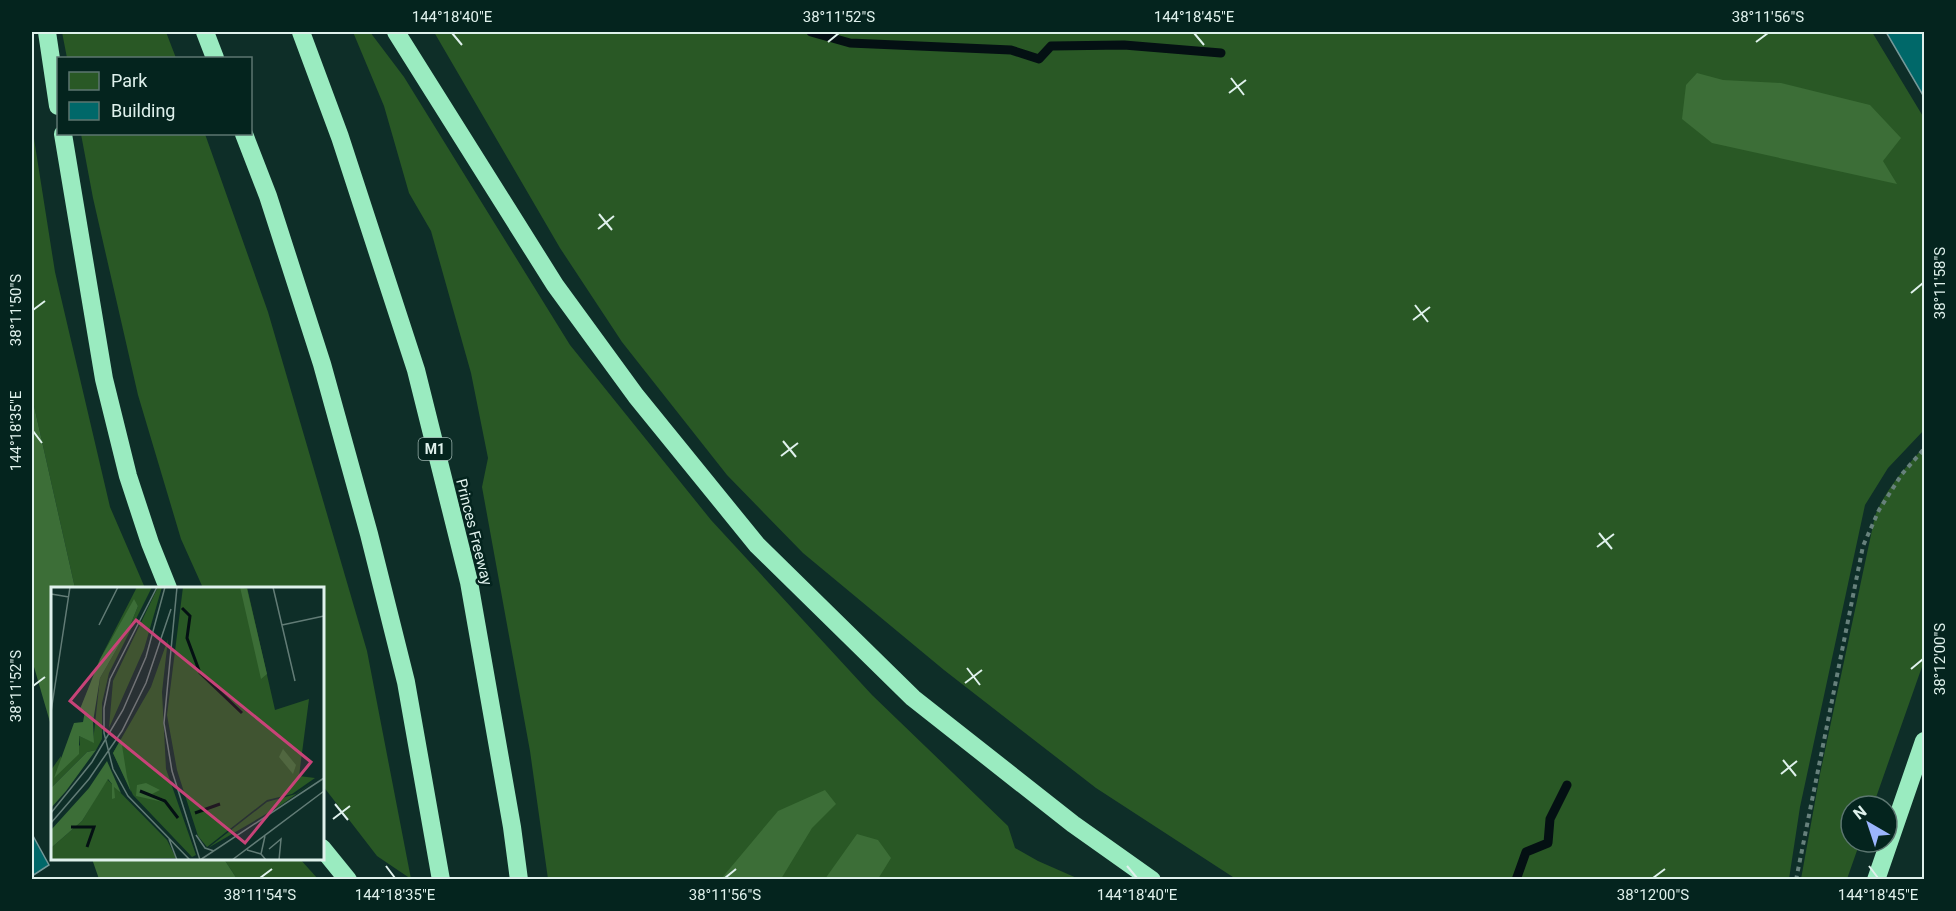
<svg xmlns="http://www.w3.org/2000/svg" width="1956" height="911" viewBox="0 0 1956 911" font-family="Roboto,sans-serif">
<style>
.green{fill:#295825}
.forest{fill:#3c6e37}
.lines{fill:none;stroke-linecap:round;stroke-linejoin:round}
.stream{stroke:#041013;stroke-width:9}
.building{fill:#006869;stroke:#759999;stroke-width:1.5}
.path{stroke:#67817c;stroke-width:4;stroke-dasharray:4.5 4.5;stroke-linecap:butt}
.highway{stroke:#9aebc0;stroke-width:18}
.ticks{fill:none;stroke:#dff1ec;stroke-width:2}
.labels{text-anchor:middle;stroke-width:5;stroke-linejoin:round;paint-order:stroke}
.shield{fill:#04241e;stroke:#9db4ae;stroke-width:1.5}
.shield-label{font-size:14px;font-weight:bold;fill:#dff1ec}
.street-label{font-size:15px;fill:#dff1ec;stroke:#04241e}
.inset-river{fill:none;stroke:#041013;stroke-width:3}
.inset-road{fill:none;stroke:#627c76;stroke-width:1.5}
.view{fill:#c84378;fill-opacity:0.15;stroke:#c84378;stroke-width:3}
.inset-edge{fill:none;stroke:#dff1ec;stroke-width:3}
.neatline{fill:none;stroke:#dff1ec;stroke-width:2}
.ticks-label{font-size:15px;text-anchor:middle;fill:#dff1ec}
</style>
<rect width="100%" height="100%" fill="#0e2e28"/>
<path class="green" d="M62 32H166L176 58H67Z
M353 32H370L404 77 570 345 711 520 872 695 1008 826 1015 848 1038 861 1079 879H548L530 751 482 487 488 458 471 373 431 231 409 193 384 106Z
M434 32H1872L1924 118V430L1888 468 1865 505 1800 807 1789 879H1236L1096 788 944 670 803 553 727 475 622 342 560 248Z
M32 126 55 272 110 507 145 588H75L32 397Z
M81 134H205L268 312 367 651 411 879 377 856 323 786 322 588H203L181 539 138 395 93 198Z
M1924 447V661L1873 806H1851V842H1860L1847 879H1801L1820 774 1875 516C1885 490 1906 467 1924 447Z
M224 859H300L318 879H237Z"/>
<path class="forest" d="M1697 73 1723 80 1781 83 1870 105 1901 138 1883 161 1897 184 1712 143 1682 119 1686 85Z
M32 397 75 588H52V729L32 660Z
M825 790 836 804 812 828 781 879H721L778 811Z
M857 834 878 840 891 858 878 879H825Z
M92 859H224L237 879H99Z"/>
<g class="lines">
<path class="stream" d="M811 32 850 43 1011 50 1039 59 1051 46 1124 45 1221 53
M1516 880 1526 852 1548 843 1550 819 1567 785"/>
</g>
<path class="building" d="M1886 32H1924V97Z
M32 834 49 865 32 876Z"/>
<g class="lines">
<path class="path" d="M1796 880 1863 546 1879 510 1902 474 1924 449"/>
<path class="highway" d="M47 32 58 106
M205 32 215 58
M301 32 340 137 416 370 469 582 512 827 519 880
M396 32 555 285 636 396 757 545 913 698 1073 824 1152 880
M63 134 104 379 128 476 150 543 168 588
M244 134 268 196 322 364 369 534 406 682 441 880
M322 848 348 880
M1876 880 1924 741"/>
</g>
<path class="ticks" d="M452 33 462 45M1194 33 1204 45M828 42 839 33M1756 42 1768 33M1231 78 1244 95M1229 93 1246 80M599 214 612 230M598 229 614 216M1911 293 1923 283M1415 305 1428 322M33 310 45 301M1413 320 1430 307M33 431 42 443M783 441 796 457M781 456 798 443M1599 533 1612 549M1597 547 1614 534M967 668 980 685M1911 669 1923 659M965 683 982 670M33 686 45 677M1783 760 1796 776M1781 774 1797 761M335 804 348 820M333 819 350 806M386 866 395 878M1127 866 1137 878M1869 866 1878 878M260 878 272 869M725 878 736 869M1653 878 1665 869"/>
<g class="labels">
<rect class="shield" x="418.5" y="438" width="33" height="22" rx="4.5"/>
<g class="shield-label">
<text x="435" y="454">M1</text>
</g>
<g class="street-label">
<text transform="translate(474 532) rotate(76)" y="5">Princes Freeway</text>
</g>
</g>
<g transform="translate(51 587)">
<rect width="273" height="273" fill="#0e2e28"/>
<path d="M86 0H101L58 86 51 116V152L45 163 36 165 0 201V183L10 169 11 174 29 158 28 149 42 155 49 91 79 39 87 19 83 13 49 72ZM107 0H111L93 62 58 141 62 94ZM132 0H196L224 123 258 112 248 189 264 191 241 207 216 213 156 260 147 249 126 183 116 128ZM117 52 111 105 115 182 145 268 141 270 82 208 62 166 100 100ZM56 192 116 253 125 271 0 273V261L31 234ZM267 192 227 220 157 261 216 215 245 207Z" fill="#295825"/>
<path d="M189 0 196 2 216 87 210 92ZM83 12 87 19 79 39 49 91 42 135 43 156 28 149V167L3 191 23 136 32 135 34 124 29 122 49 72ZM70 152 76 190 80 205 62 166ZM232 162 245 178 242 187 228 170ZM45 163 15 204 0 221V201L36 165ZM56 174 70 206 63 200 64 211 61 212V197L57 192 31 234 0 261V243L38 201ZM95 196 109 203 101 207 113 212 112 215 85 209 86 198Z" fill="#3c6e37"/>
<path class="inset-river" d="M131 21 139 29 136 51 149 86 191 126M89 204 114 214 127 231M144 226 169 217M20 240H43L36 260"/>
<path class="inset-road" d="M106 0 59 92 53 121V146L62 182 77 209 139 273M126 0 113 136 121 184 149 273M222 0 244 94M0 7 18 10M48 38 67 0M231 38 273 29M0 125 19 0M0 226 41 175 72 123 95 70 114 0M0 236 38 192 71 144 95 96 120 22M145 248 154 261 163 264M118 252 126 273M218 262 230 252 228 273M196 263 210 267 215 273M210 267 214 249M149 273 273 191M181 273 273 204"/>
<path class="view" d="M85 33 260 175 194 256 19 114Z"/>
<rect width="273" height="273" class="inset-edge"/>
</g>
<rect width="1956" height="911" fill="none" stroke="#04241e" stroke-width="66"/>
<rect x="57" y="57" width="195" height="78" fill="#04241e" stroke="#5c7670" stroke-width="1.5"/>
<rect x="69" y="72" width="30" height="18" fill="#295825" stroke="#5c7670" stroke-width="1.5"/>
<text x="111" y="87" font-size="18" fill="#dff1ec">Park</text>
<rect x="69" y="102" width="30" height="18" fill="#006869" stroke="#5c7670" stroke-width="1.5"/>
<text x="111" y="117" font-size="18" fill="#dff1ec">Building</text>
<g transform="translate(1869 824) rotate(321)"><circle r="28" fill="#04241e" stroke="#5c7670" stroke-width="1.5"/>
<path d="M0-4.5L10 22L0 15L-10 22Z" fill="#9bb5fd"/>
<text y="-9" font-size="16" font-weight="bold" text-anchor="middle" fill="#dff1ec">N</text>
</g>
<rect x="33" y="33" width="1890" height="845" class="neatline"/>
<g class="ticks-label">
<text x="452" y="22">144°18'40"E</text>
<text x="839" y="22">38°11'52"S</text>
<text x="1194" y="22">144°18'45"E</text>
<text x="1768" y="22">38°11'56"S</text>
<text transform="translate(1940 283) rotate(-90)" y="5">38°11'58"S</text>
<text transform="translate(16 310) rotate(-90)" y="5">38°11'50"S</text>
<text transform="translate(16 431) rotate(-90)" y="5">144°18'35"E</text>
<text transform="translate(1940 659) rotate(-90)" y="5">38°12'00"S</text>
<text transform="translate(16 686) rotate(-90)" y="5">38°11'52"S</text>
<text x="260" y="900">38°11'54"S</text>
<text x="395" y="900">144°18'35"E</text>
<text x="725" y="900">38°11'56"S</text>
<text x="1137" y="900">144°18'40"E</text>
<text x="1653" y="900">38°12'00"S</text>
<text x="1878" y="900">144°18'45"E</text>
</g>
</svg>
